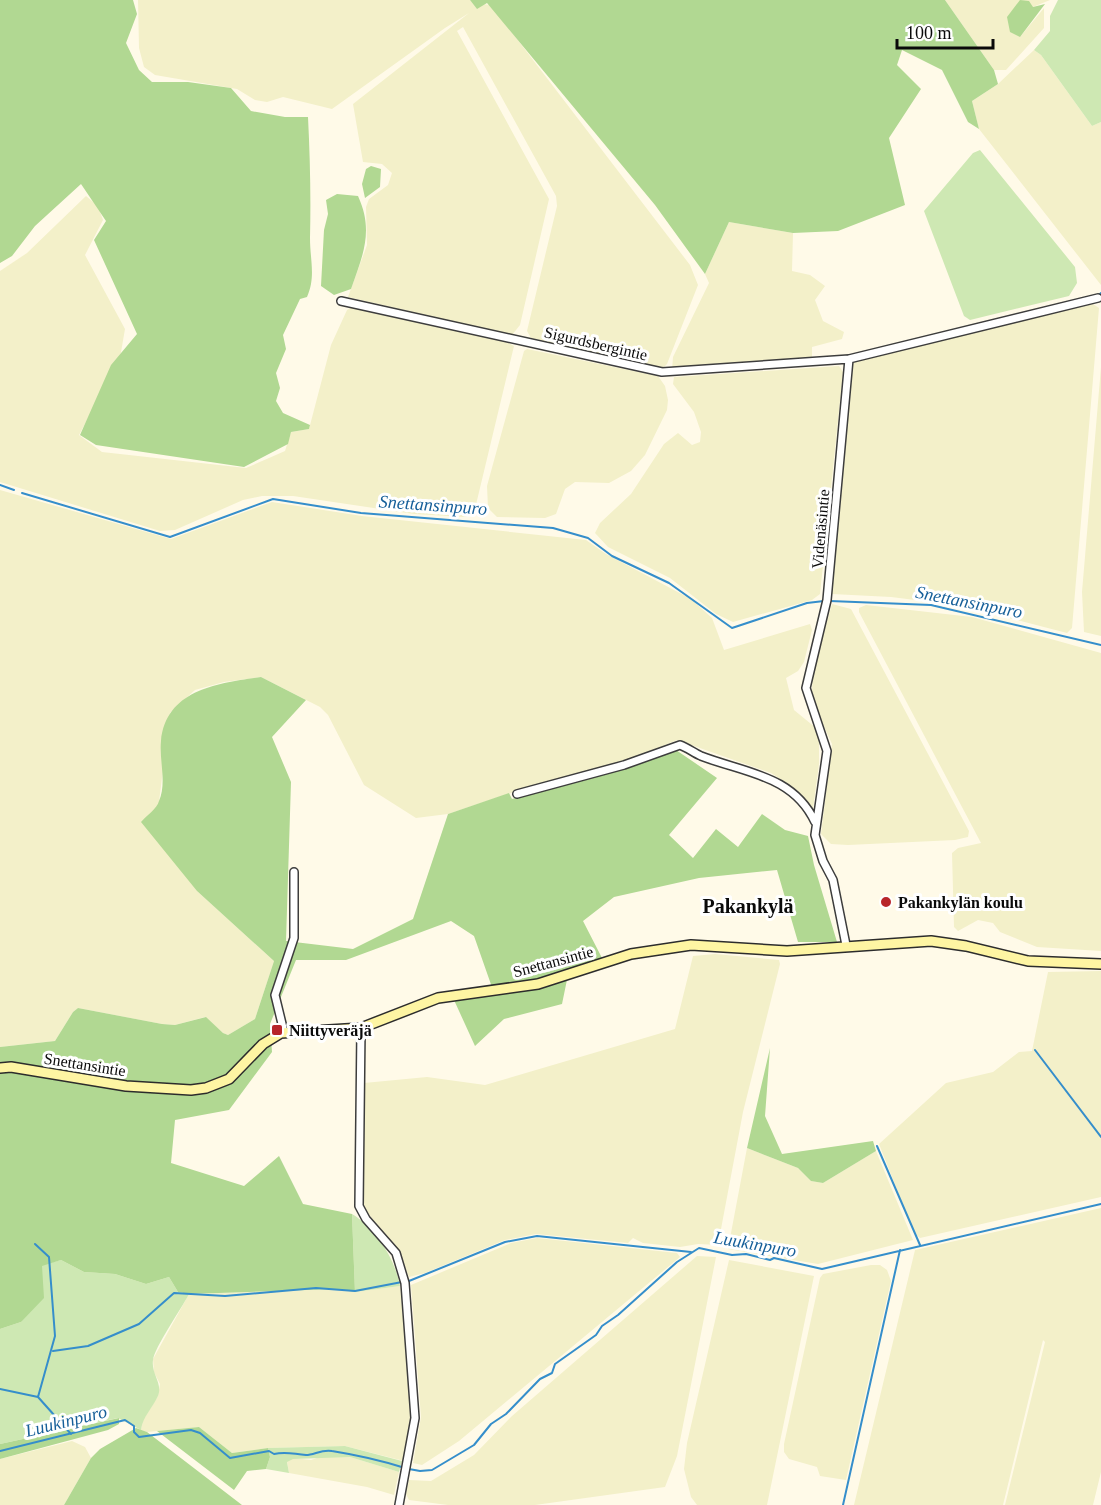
<svg xmlns="http://www.w3.org/2000/svg" width="1101" height="1505" viewBox="0 0 1101 1505" font-family="Georgia,serif">
<style>
.farmland{fill:#f3f0c9}
.green{fill:#cee8b3}
.forest{fill:#b1d892}
.lines{fill:none;stroke-linecap:round;stroke-linejoin:round}
.stream{stroke:#358ecb;stroke-width:2}
.street-casing{stroke:#3d3d3d;stroke-width:10}
.secondary-casing{stroke:#2c2c2c;stroke-width:12}
.street{stroke:#fff;stroke-width:7}
.secondary{stroke:#fef5a3;stroke-width:9}
.poi-dot{fill:#b8252a;stroke:#fff;stroke-width:2}
.labels{text-anchor:middle;stroke-width:6;stroke-linejoin:round;paint-order:stroke}
.street-label{font-size:16px;fill:#0a0a0a;stroke:#fff}
.poi-label{font-size:16px;font-weight:bold;fill:#0a0a0a;stroke:#fff;text-anchor:start}
.water-label{font-size:18px;font-style:italic;fill:#165f99;stroke:#fff}
.quarter-label{font-size:20px;font-weight:bold;fill:#0a0a0a;stroke:#fff}
</style>
<rect width="100%" height="100%" fill="#fffae8"/>
<path class="farmland" d="M138 0H470L477 8 483 4 491 5 690 265 698 285 667 364 662 369 531 338 527 331 557 206 556 196 463 27 457 31 549 199 520 325 512 335 348 297 367 245 366 207 369 199 388 185 392 173 382 164 363 162 353 104 469 13 445 28 332 109 283 97 267 102 255 100 237 89 155 75 144 67 139 48Z
M945 0H1050L1033 7 1020 37 1044 8V28L1006 70H994Z
M1034 50 1041 55 1092 126 1101 122V285L979 129 972 101 998 84Z
M86 196 98 206 103 220 85 255 125 329 120 358 79 435 102 452 246 468 285 451 291 432 309 429 331 345 347 310 352 307 505 341 514 346 474 513 465 517 414 514 293 496H262L243 500 175 530 160 531 0 482V271L27 253Z
M729 222 793 233 792 271 810 275 825 286 815 300 823 321 844 332 842 339 812 347V359L672 370 673 357 709 283 705 274Z
M1093 304 1099 308 1072 628 1067 633 963 606 891 597 832 594 852 364 858 359Z
M527 349 658 376 665 386 668 400 667 410 645 455 631 471 609 483 575 482 565 489 556 514 545 518 497 517 488 508 487 486 524 351Z
M839 366 843 372 820 594 812 600 733 622 716 614 670 578 608 547 595 533 600 523 631 494 664 444 678 433 692 445 700 442 701 432 694 412 673 384 674 377Z
M1101 367V636L1084 632 1082 592Z
M0 490 171 539 272 502 362 516 586 540 606 554 691 599 712 618 724 650 810 624 812 630 804 662 798 671 786 678 794 710 816 728 819 742V764L813 809 794 788 771 773 677 740 632 759 544 782 448 814 416 818 364 785 328 715 320 707 261 677 224 682 195 690 170 713 159 802 197 891 274 961 255 1019 228 1035 223 1033 205 1017 175 1025 162 1024 78 1008 73 1012 55 1041 0 1047Z
M832 604 851 609 969 831 968 837 955 840 848 845 831 844 821 834 832 744 814 705 812 690 813 671Z
M866 605 972 617 1101 653V951L1037 947 1000 932 993 923 978 920 958 931 954 927 952 853 958 848 981 843 859 612V608Z
M715 954 779 960 780 964 743 1112 718 1245 698 1244 680 1247 643 1243 633 1238 628 1243 536 1234 505 1240 425 1273 409 1277 400 1254 363 1207 364 1083 427 1077 485 1085 675 1029 693 956Z
M1101 971V1197L920 1238 914 1233 879 1144 946 1083 993 1072 1019 1052 1032 1051 1048 972Z
M747 1148 798 1168 811 1181 823 1183 876 1151 913 1240 818 1264 728 1249Z
M1101 1208V1472L1093 1505H1005L1045 1342 1043 1340 1003 1505H854L915 1250Z
M537 1238 677 1253 680 1257 459 1441 422 1465 413 1463 421 1417 411 1285 511 1243Z
M697 1256 716 1257 677 1456 665 1487 535 1505H448L409 1500 406 1494 409 1480 431 1481 474 1455 512 1416Z
M729 1260 814 1276 767 1505H697L691 1497 684 1469 687 1443Z
M871 1265H880L887 1270 891 1281 846 1480 820 1476 817 1467 789 1459 784 1452V1444L820 1278 823 1274Z
M400 1286 411 1407 410 1436 404 1461 345 1446 268 1448 232 1453 199 1427 147 1432 141 1430 143 1420 158 1396 160 1384 154 1372 153 1359 189 1294 337 1289 355 1292Z
M72 1441 85 1447 91 1458 64 1505H0V1459Z
M320 1457H350L399 1472 394 1495 367 1487 289 1473 287 1461 293 1458 311 1460Z"/>
<path class="green" d="M1058 0H1101V122L1092 126 1041 55 1034 50 1050 31V16Z
M980 150 1075 267 1077 283 1069 296 970 320 964 316 924 211 973 153Z
M352 1214C376 1228 395 1259 400 1286L355 1292Z
M61 1260 84 1272 115 1274 146 1284 169 1277 178 1292 189 1294C182 1308 154 1348 153 1360 151 1374 163 1383 158 1396 152 1409 143 1416 141 1430L118 1418 0 1444V1329L21 1322 42 1265Z
M345 1446 402 1461 399 1472 350 1457 293 1459 287 1462 289 1473 266 1469 270 1457 268 1448Z"/>
<path class="forest" d="M0 0H133L137 14 126 43 139 70 152 82H188L231 88 251 111 285 117H308C310 157 311 197 310 238 310 260 316 277 307 297L300 299 283 335 286 349 276 373 280 388 276 401 283 413 310 425 309 429 291 432 288 444 244 467 96 445 80 435 111 365 137 334 94 240 106 221 81 184 35 226 12 256 0 263Z
M470 0H945L994 70 998 84 972 101 979 129 968 122 942 70 902 50 897 65 921 89 889 138 905 205 838 231 793 233 729 222 705 274 655 205 487 3 477 9Z
M1020 0 1029 1 1033 7 1045 4 1020 37 1010 32 1007 17Z
M371 166 381 169 380 187 365 198 362 184 366 169Z
M337 194 358 196C374 231 363 255 351 289L334 295 321 286 324 230 328 214 326 200Z
M261 677 306 700 272 737 291 782 286 941 353 949 413 919 448 814 509 793 512 799 676 750 717 778 669 835 693 858 716 829 738 847 762 814 785 830 808 836 814 865 837 942H798L777 870 699 878 614 897 583 921 602 958 569 970 562 1004 504 1019 475 1046 454 1000 494 993 474 936 451 921 346 960H296L270 1024 272 1052 229 1110 175 1120 171 1163 244 1186 279 1156 303 1204 352 1214 355 1292 337 1289 189 1294 178 1292 169 1277 146 1284 115 1274 84 1272 61 1260 42 1266 44 1298 21 1322 0 1329V1047L55 1041 73 1012 78 1008 162 1024 175 1025 206 1017 223 1033 228 1035 255 1019 274 961 197 891 141 822C146 816 157 809 159 801 167 783 159 760 161 741 166 689 219 683 261 677Z
M770 1048 765 1116 782 1154 873 1141 876 1151 823 1183 811 1181 798 1168 747 1148Z
M119 1418V1424L108 1430 0 1459V1444Z
M199 1427 232 1453 268 1448 270 1457 266 1469 247 1471 234 1490 157 1431Z
M136 1428 147 1432 242 1505H64L91 1458 100 1449Z"/>
<g class="lines">
<path class="stream" d="M1100 294 1101 293
M0 485 14 490
M22 493 170 537 273 499 361 513 553 528 588 538 612 556 669 583 732 628 807 603 824 601
M830 601 931 605 1101 645
M1035 1050 1101 1137
M877 1146 920 1245
M35 1244 49 1257 55 1336 38 1397 71 1434
M409 1281 505 1242 537 1236 691 1252
M53 1351 88 1346 139 1324 174 1293 225 1296 316 1288 355 1291 402 1282
M0 1389 38 1397
M0 1451 125 1420 134 1426V1432L139 1437 191 1430 200 1433 230 1458 269 1451 274 1454C286 1451 293 1454 306 1455 314 1455 322 1449 332 1451 357 1455 380 1460 405 1468
M409 1469 420 1471 432 1470 474 1445 491 1424 506 1414 540 1379 552 1373 555 1364 596 1335 602 1326 618 1315 677 1262 699 1248 732 1255 746 1254 770 1260 774 1258 822 1269 1101 1204
M843 1505 900 1250"/>
<defs>
<path id="street" d="M341 301 662 372 849 359
M517 794 624 765 680 745C688 748 694 753 701 756 745 773 793 775 815 822
M846 945 833 880 823 861 815 835 827 751 806 688 827 600 849 359 1098 298
M361 1028 359 1206 366 1219 396 1253 405 1283 415 1418 399 1505
M284 1032 275 995 294 938V872"/>
<path id="secondary" d="M0 1068 11 1067 126 1086 191 1090 206 1088 229 1079 263 1044 281 1033 361 1028 438 998 538 984 631 954 691 945 787 951 931 941 966 946 1028 961 1101 964"/>
</defs>
<use href="#street" class="street-casing"/>
<use href="#secondary" class="secondary-casing"/>
<use href="#street" class="street"/>
<use href="#secondary" class="secondary"/>
</g>
<g class="poi-dot">
<circle cx="886" cy="902" r="6"/>
<rect x="271" y="1024" width="12" height="12" rx="3"/>
</g>
<g class="labels">
<g class="street-label">
<text transform="translate(596 343) rotate(13)" y="6">Sigurdsbergintie</text>
<text transform="translate(820 529) rotate(-85)" y="6">Videnäsintie</text>
<text transform="translate(553 961) rotate(-15)" y="6">Snettansintie</text>
<text transform="translate(85 1064) rotate(9)" y="6">Snettansintie</text>
</g>
<g class="poi-label">
<text x="898" y="908">Pakankylän koulu</text>
<text x="289" y="1036">Niittyveräjä</text>
</g>
<g class="water-label">
<text transform="translate(433 505) rotate(4)" y="6">Snettansinpuro</text>
<text transform="translate(969 602) rotate(11)" y="6">Snettansinpuro</text>
<text transform="translate(755 1244) rotate(10)" y="6">Luukinpuro</text>
<text transform="translate(66 1421) rotate(-14)" y="6">Luukinpuro</text>
</g>
<g class="quarter-label">
<text x="748" y="913">Pakankylä</text>
</g>
</g>
<path d="M897 39v9h96v-9" fill="none" stroke="#0a0a0a" stroke-width="3"/>
<text x="906" y="39" font-size="18" fill="#0a0a0a" stroke="#ffffff" stroke-width="4.5" paint-order="stroke">100 m</text>
</svg>
